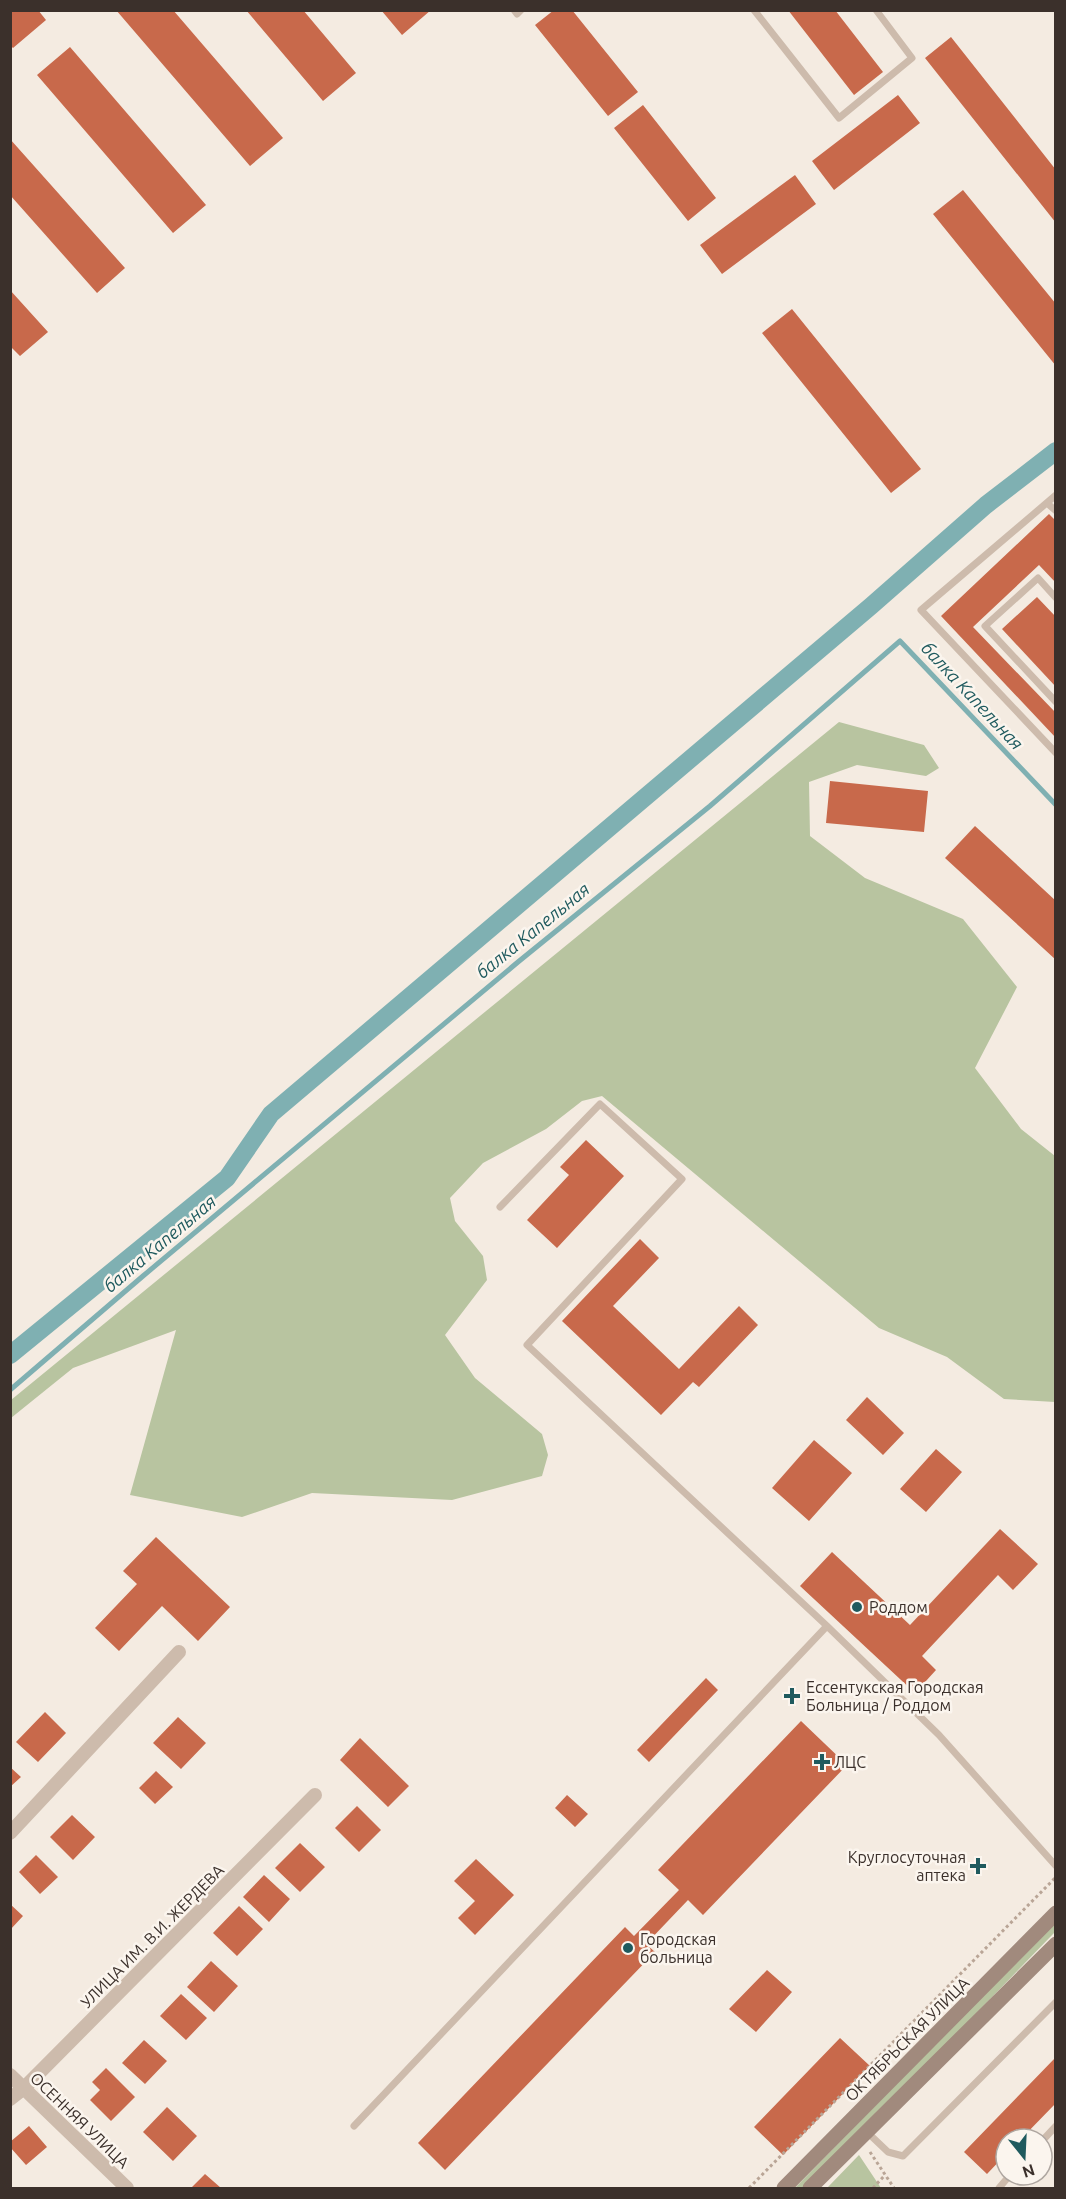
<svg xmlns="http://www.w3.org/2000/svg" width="1066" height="2199" viewBox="0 0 1066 2199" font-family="Ubuntu,sans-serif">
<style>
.green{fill:#b8c4a0}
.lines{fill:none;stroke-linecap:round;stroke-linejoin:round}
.stream{stroke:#7fb0b2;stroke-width:5}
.canal{stroke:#7fb0b2;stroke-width:18}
.building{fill:#c8694b}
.path{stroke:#b9a596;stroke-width:3;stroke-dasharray:3 3;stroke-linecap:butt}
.service{stroke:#cdbbac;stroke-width:7}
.minor{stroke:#cdbbac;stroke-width:14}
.secondary{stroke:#a18a7d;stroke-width:15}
.poi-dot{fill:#1f5a5e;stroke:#fbf5ee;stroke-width:2}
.labels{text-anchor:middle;stroke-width:5;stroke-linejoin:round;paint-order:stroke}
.poi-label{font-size:16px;fill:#3b302b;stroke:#fbf5ee;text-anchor:start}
.street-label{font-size:16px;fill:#3b302b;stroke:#fbf5ee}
.water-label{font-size:18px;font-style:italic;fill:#1f5a5e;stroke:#fbf5ee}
</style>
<rect width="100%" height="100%" fill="#f4ebe1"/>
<path class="green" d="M839 722 924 745 939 768 926 776 857 765 809 782 810 836 865 878 963 919 1017 987 975 1068 1021 1129 1055 1156V1402L1004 1399 947 1357 879 1328 602 1096 582 1101 546 1129 483 1163 450 1198 455 1221 483 1256 487 1280 445 1335 475 1378 542 1434 548 1455 542 1476 452 1500 312 1493 242 1517 130 1495 176 1330 73 1368 11 1418V1400Z
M1055 1921V1932L807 2188H795Z
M859 2155 881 2188H827Z"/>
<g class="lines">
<path class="stream" d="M10 1390 143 1276 518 962 710 806 900 641 1056 805"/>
<path class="canal" d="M10 1355 227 1178 271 1114 871 606 986 505 1056 451"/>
</g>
<path class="building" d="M10 10H38L46 20 13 48 10 45Z
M116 10H173L283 138 250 166Z
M246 10H303L356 73 323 101Z
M381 10H431L402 35Z
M554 10H572L638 92 608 116 535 25Z
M788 10H835L883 72 854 95Z
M951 37 1056 170V223L925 58Z
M70 47 206 205 173 233 37 75Z
M898 95 920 123 834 190 812 161Z
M643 105 716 198 688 221 614 128Z
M10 139 125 268 97 293 10 195Z
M795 175 816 204 722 274 700 245Z
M963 190 1056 304V366L933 214Z
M10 290 48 332 20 356 10 346Z
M792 309 921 469 891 493 762 333Z
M1049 514 1056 521V583L1039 565 973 627 1056 713V738L941 616Z
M1037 597 1056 617V687L1002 629Z
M830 781 928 791 924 832 826 823Z
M975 826 1056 901V960L945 858Z
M586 1140 624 1176 557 1248 527 1220 569 1175 560 1167Z
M640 1239 659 1258 613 1306 679 1369 739 1306 758 1325 699 1387 693 1382 661 1415 562 1321Z
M867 1397 904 1433 883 1455 846 1420Z
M814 1440 852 1473 809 1521 772 1488Z
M936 1449 962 1472 926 1512 900 1489Z
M1000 1529 1038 1564 1013 1590 998 1575 922 1656 936 1670 915 1693 800 1586 832 1552 910 1625Z
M156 1537 230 1607 198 1641 162 1606 119 1651 95 1628 137 1584 123 1571Z
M706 1678 718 1690 649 1762 637 1750Z
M45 1712 66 1733 38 1762 16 1742Z
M178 1717 206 1743 181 1769 153 1743Z
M801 1721 847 1765 703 1915 688 1900 646 1944 655 1952 445 2170 418 2143 625 1927 634 1936 679 1890 658 1870Z
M360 1738 409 1786 388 1807 340 1760Z
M10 1767 21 1777 10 1787Z
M156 1771 173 1787 155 1804 139 1788Z
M567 1795 588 1814 575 1827 555 1808Z
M357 1806 381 1830 359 1852 335 1828Z
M72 1815 95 1837 73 1860 50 1837Z
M300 1843 325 1867 300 1892 275 1868Z
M36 1855 58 1877 40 1894 19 1872Z
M476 1859 514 1895 475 1935 458 1918 475 1901 454 1881Z
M264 1875 290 1899 269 1922 243 1897Z
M10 1904 23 1916 10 1930Z
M239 1906 263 1929 237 1956 213 1933Z
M211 1961 238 1986 214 2012 187 1987Z
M767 1970 792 1992 756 2032 729 2009Z
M181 1994 207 2018 186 2040 160 2016Z
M840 2038 870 2066 783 2155 754 2127Z
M144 2040 167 2061 145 2084 122 2063Z
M1056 2057V2103L1021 2139H1006V2154L987 2174 964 2152Z
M106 2068 135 2097 111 2121 90 2100 100 2090 92 2082Z
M167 2107 197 2136 173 2161 143 2132Z
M29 2126 47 2147 26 2165 10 2147V2142Z
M205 2174 221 2188H191Z"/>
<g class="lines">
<path class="path" d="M870 2152 894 2188
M749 2188 1055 1878
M873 2188 885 2175"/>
<path class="service" d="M514 10 517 14 521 10
M754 10 839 118 912 58 876 10
M1056 495 921 610 1056 753
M1047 503 1056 511
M1056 598 1038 578 985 626 1056 702
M500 1207 600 1104 682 1179 527 1345 827 1626
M354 2126 827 1626 939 1735 1056 1866
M867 2132 888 2152 903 2156 1056 2002
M1042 2141 1056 2126
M999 2188 1010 2175"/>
<path class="minor" d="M10 1833 179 1652
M10 2075 127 2188
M10 2099 24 2088 315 1795"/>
<path class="secondary" d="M784 2188 1056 1913
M810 2188 1056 1944"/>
</g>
<g class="poi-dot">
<circle cx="857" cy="1607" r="6"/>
<path d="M789 1687h6v6h6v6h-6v6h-6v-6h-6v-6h6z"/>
<path d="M819 1753h6v6h6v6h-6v6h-6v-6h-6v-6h6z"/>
<path d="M975 1857h6v6h6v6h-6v6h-6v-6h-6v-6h6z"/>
<circle cx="628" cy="1948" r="6"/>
</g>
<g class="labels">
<g class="poi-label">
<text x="869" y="1613">Роддом</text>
<text x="806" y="1693">Ессентукская Городская<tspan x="806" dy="18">Больница / Роддом</tspan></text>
<text x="834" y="1768">ЛЦС</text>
<text x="966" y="1863" text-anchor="end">Круглосуточная<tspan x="966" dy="18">аптека</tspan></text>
<text x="640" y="1945">Городская<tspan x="640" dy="18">больница</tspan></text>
</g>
<g class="street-label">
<text transform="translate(152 1936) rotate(-45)" y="6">УЛИЦА ИМ. В.И. ЖЕРДЕВА</text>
<text transform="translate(907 2039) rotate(-45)" y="6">ОКТЯБРЬСКАЯ УЛИЦА</text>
<text transform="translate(80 2120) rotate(44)" y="6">ОСЕННЯЯ УЛИЦА</text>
</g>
<g class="water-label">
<text transform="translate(972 696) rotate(47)" y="6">балка Капельная</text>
<text transform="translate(533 931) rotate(-39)" y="6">балка Капельная</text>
<text transform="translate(160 1244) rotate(-40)" y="6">балка Капельная</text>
</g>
</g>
<rect width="1066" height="2199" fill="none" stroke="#3b302b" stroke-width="24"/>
<g transform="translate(1024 2157) rotate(162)"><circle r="28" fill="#fbf5ee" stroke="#aea6a0" stroke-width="1.5"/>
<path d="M0-4.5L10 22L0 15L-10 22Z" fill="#1f5a5e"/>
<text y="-9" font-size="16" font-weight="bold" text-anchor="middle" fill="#3b302b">N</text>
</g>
</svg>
